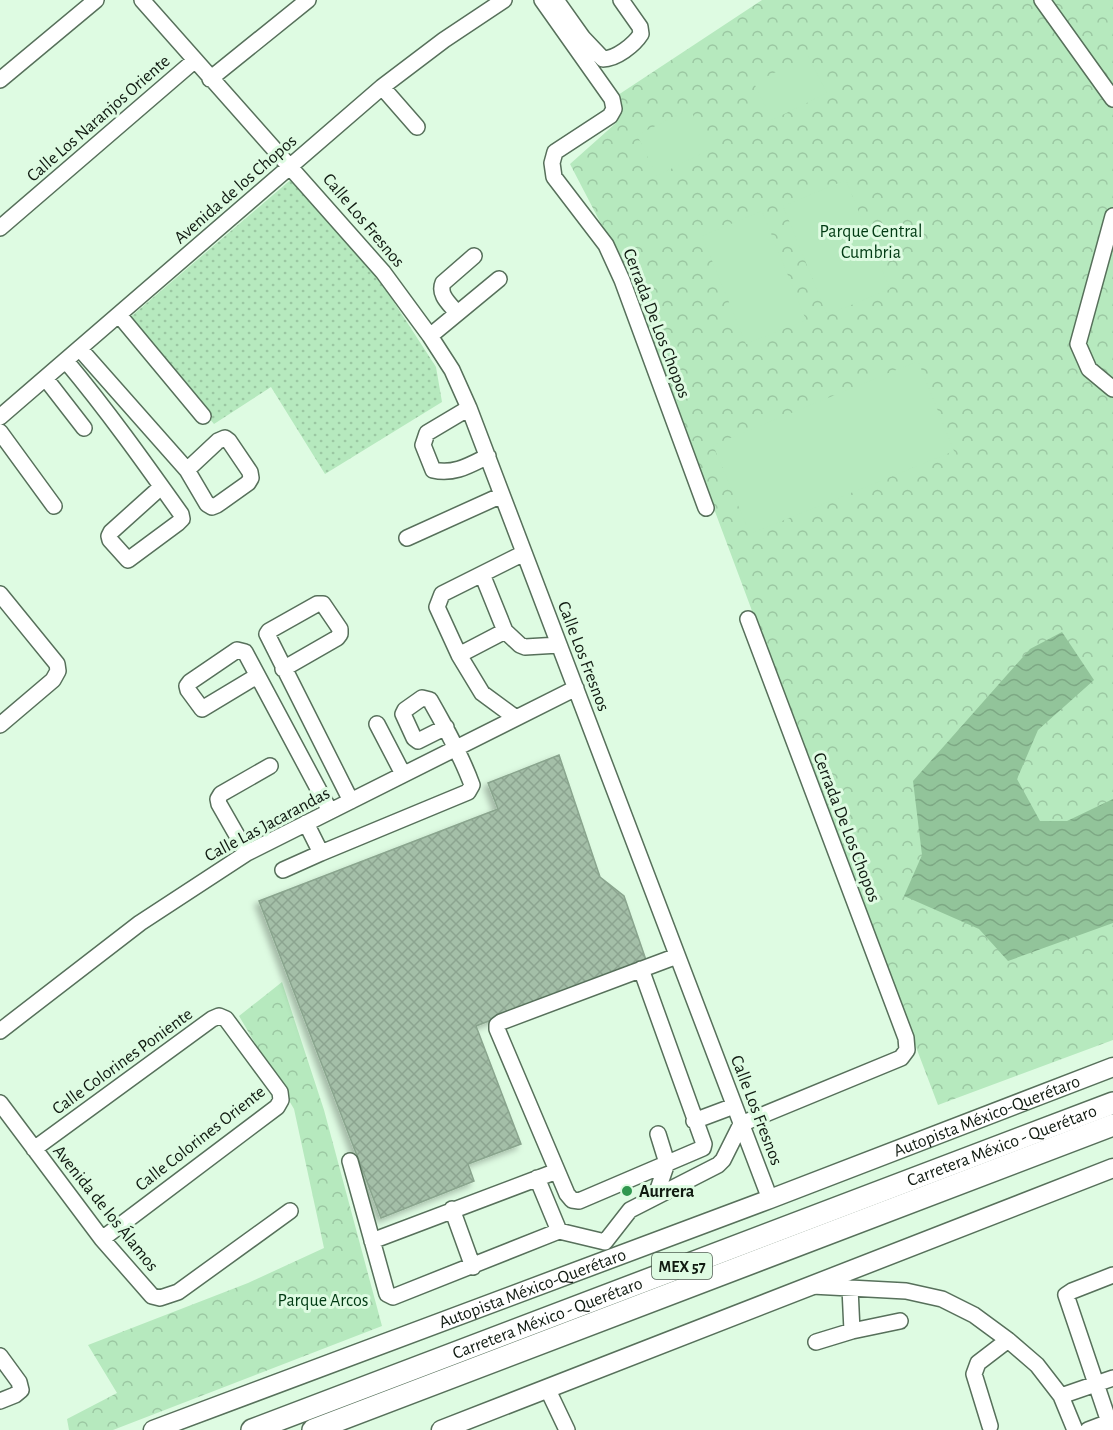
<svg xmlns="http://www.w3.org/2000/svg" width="1113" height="1430" viewBox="0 0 1113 1430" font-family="'Alegreya Sans',sans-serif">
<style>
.grass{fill:url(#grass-dots)}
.park{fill:url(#park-crowns)}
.garden{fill:#b6e9be}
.water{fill:url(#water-waves)}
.building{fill:url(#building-cross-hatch);stroke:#8aa58e;stroke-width:1.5;filter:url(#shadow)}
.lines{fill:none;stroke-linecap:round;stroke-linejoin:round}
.minor-casing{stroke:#57705b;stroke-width:18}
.major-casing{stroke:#57705b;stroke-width:21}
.highway-casing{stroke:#57705b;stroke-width:24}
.minor{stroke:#fff;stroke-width:15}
.major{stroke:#fff;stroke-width:18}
.highway{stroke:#fff;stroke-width:21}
.poi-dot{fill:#2f974e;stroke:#defbe2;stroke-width:2}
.labels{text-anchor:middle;stroke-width:6;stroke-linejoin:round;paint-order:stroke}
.shield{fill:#defbe2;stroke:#4e5e50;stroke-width:1.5}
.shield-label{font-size:16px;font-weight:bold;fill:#101a11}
.street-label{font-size:18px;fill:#101a11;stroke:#defbe2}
.park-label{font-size:18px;fill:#003a13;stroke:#defbe2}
.poi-label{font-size:18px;font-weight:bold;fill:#101a11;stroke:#defbe2;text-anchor:start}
</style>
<defs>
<pattern id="grass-dots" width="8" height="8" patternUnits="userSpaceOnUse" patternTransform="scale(1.5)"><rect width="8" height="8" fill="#b6e9be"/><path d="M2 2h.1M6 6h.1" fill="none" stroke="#9bc7a2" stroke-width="1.8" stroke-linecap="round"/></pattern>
<pattern id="park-crowns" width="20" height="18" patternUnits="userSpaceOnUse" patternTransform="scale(1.5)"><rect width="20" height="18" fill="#b6e9be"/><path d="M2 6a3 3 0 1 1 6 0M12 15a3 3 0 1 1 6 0" fill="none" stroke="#9bc7a2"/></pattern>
<pattern id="water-waves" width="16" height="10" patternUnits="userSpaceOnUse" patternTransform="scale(1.5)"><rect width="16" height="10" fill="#92c49a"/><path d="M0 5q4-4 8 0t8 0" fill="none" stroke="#7da884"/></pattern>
<pattern id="building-cross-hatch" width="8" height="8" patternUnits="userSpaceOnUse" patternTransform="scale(1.5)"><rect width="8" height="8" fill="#a4bfa8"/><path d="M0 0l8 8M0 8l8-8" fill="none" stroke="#8ca490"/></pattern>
<filter id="shadow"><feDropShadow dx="-4" dy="4" stdDeviation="3" flood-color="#0004"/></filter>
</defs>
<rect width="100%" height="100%" fill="#defbe2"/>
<path class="grass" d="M295 176 377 276 436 367 442 402 325 474 271 387 214 424 127 320Z"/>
<path class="park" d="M762 0H1113V1040L938 1105 843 855 625 270 570 164 616 123 622 107 618 95Z
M282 982 324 1110 382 1326 113 1430H69L67 1419 117 1393 88 1345 248 1283 324 1248 294 1109 239 1016Z"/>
<path class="garden" d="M808 56 827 93 772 120 754 83Z
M690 109 710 149 657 176 637 135Z
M846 180 890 289 827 315 783 206Z
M762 211 806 320 746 344 702 236Z
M918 361 954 451 750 534 713 445Z"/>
<path class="water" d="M1062 632 1094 680 1038 730 1017 779 1040 821H1067L1113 799V923L1008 961 979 929 904 896 922 855 913 781 1030 649Z"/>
<path class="building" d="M559 755 600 877 624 896 646 960 476 1026 521 1144 468 1164 474 1181 381 1218 259 901 498 809 488 783Z"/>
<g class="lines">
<defs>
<path id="minor" d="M142 0 383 272 430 336 452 370 469 408 770 1199
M542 0 612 99 614 109 610 116 555 152 552 163 554 177 606 245 622 280 706 508
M556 0 583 38 603 59C616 59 634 45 641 34L640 27 621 0
M1042 0 1113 99
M210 79 308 0
M0 80 96 0
M382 87 417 127
M1113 216 1078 344 1089 369 1113 389
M0 228 194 61
M457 313C450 304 438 295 443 283L474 256
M119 315 203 416
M430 336 499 279
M80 349 187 470 207 504 212 507 217 505 248 483 251 478 250 472 229 441 225 438 218 441 187 470
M66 361C107 410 144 462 181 514L182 519 178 523 128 560 110 540 109 536 111 532 161 487
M46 379 84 428
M469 408 427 433 423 445 433 470C454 475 470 465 488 456
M0 417 382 87 444 40 504 0
M0 432 54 506
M407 538 502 495
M482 574 505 631 459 655 437 607 442 594 524 553
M0 594 57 664 58 671 53 680 0 725
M505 631 520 645 525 647 559 645
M459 655 482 693 516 718
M283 669 337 638 340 634V629L323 604H317L269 631 267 634 351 801
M257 676 202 709 188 690 187 686 190 682 237 650 245 652 330 811
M377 724 403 774
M306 823 321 853 468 792 472 785C461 755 446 728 430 700L422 698 405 710 403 714 414 738 418 741 446 727
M247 853 219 804 218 799 221 794 270 766
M283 870 321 853
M641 969 704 1144 703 1148 579 1201 572 1200 567 1194 497 1029V1025L501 1022 677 956
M0 1031 140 923 247 853 576 688
M0 1103 102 1239 152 1296 160 1298 178 1292 290 1211
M694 1121 734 1106
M34 1149 212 1019 219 1016 226 1019 280 1092 281 1100 277 1107 102 1239
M350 1161 387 1294 393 1297 559 1231
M537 1178 559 1231 605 1242
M656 1195 667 1163 658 1134
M452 1209 473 1267
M372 1241 557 1171
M605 1242 630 1210 718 1165 723 1160 741 1124 901 1058 907 1050 906 1038 748 619
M812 1286 906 1291 942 1299 974 1315 1008 1340 1037 1365 1061 1396 1075 1430
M850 1288 852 1331
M816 1342 852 1331 900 1321
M0 1356 19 1382 21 1390 15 1395 0 1401
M547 1388 567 1430
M1061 1396 1113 1378
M1109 1422 1066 1295 1072 1291 1113 1275
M990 1426 974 1374 978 1363 1008 1340
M1088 1430 1109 1422 1112 1430"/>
<g id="major">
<path id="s1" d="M153 1430 770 1199 1113 1067"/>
<path d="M441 1430 1113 1168"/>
</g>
<g id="highway">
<path id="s2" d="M252 1430 1113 1103"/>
<path d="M313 1430 1113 1125"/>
</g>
</defs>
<use href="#minor" class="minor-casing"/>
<use href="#major" class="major-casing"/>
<use href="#highway" class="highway-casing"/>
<use href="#minor" class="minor"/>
<use href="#major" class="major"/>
<use href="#highway" class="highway"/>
</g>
<circle class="poi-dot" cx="627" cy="1191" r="6"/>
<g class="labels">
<rect class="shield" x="652" y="1253" width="60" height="26" rx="4.5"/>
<g class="shield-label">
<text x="682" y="1272">MEX 57</text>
</g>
<g class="street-label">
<text transform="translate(98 118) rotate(-41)" y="6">Calle Los Naranjos Oriente</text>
<text transform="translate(235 189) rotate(-41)" y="6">Avenida de los Chopos</text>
<text transform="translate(364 220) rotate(50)" y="6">Calle Los Fresnos</text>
<text transform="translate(657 323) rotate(69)" y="6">Cerrada De Los Chopos</text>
<text transform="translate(584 656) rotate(69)" y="6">Calle Los Fresnos</text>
<text transform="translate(267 824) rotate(-28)" y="6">Calle Las Jacarandas</text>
<text transform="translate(847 827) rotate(69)" y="6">Cerrada De Los Chopos</text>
<text transform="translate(122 1061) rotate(-36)" y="6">Calle Colorines Poniente</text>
<text transform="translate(757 1110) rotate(69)" y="6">Calle Los Fresnos</text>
<text dy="6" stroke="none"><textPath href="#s1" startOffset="891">Autopista México-Querétaro</textPath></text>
<text transform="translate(200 1138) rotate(-38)" y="6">Calle Colorines Oriente</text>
<text dy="6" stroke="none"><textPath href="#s2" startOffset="802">Carretera México - Querétaro</textPath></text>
<text transform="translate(106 1208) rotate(51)" y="6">Avenida de los Álamos</text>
<text dy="6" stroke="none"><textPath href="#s1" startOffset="405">Autopista México-Querétaro</textPath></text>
<text dy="6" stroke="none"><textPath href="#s2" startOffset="316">Carretera México - Querétaro</textPath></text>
</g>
<g class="park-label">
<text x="871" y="237">Parque Central<tspan x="871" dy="21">Cumbria</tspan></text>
<text x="323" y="1306">Parque Arcos</text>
</g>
<g class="poi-label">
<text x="639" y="1197">Aurrera</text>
</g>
</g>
</svg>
